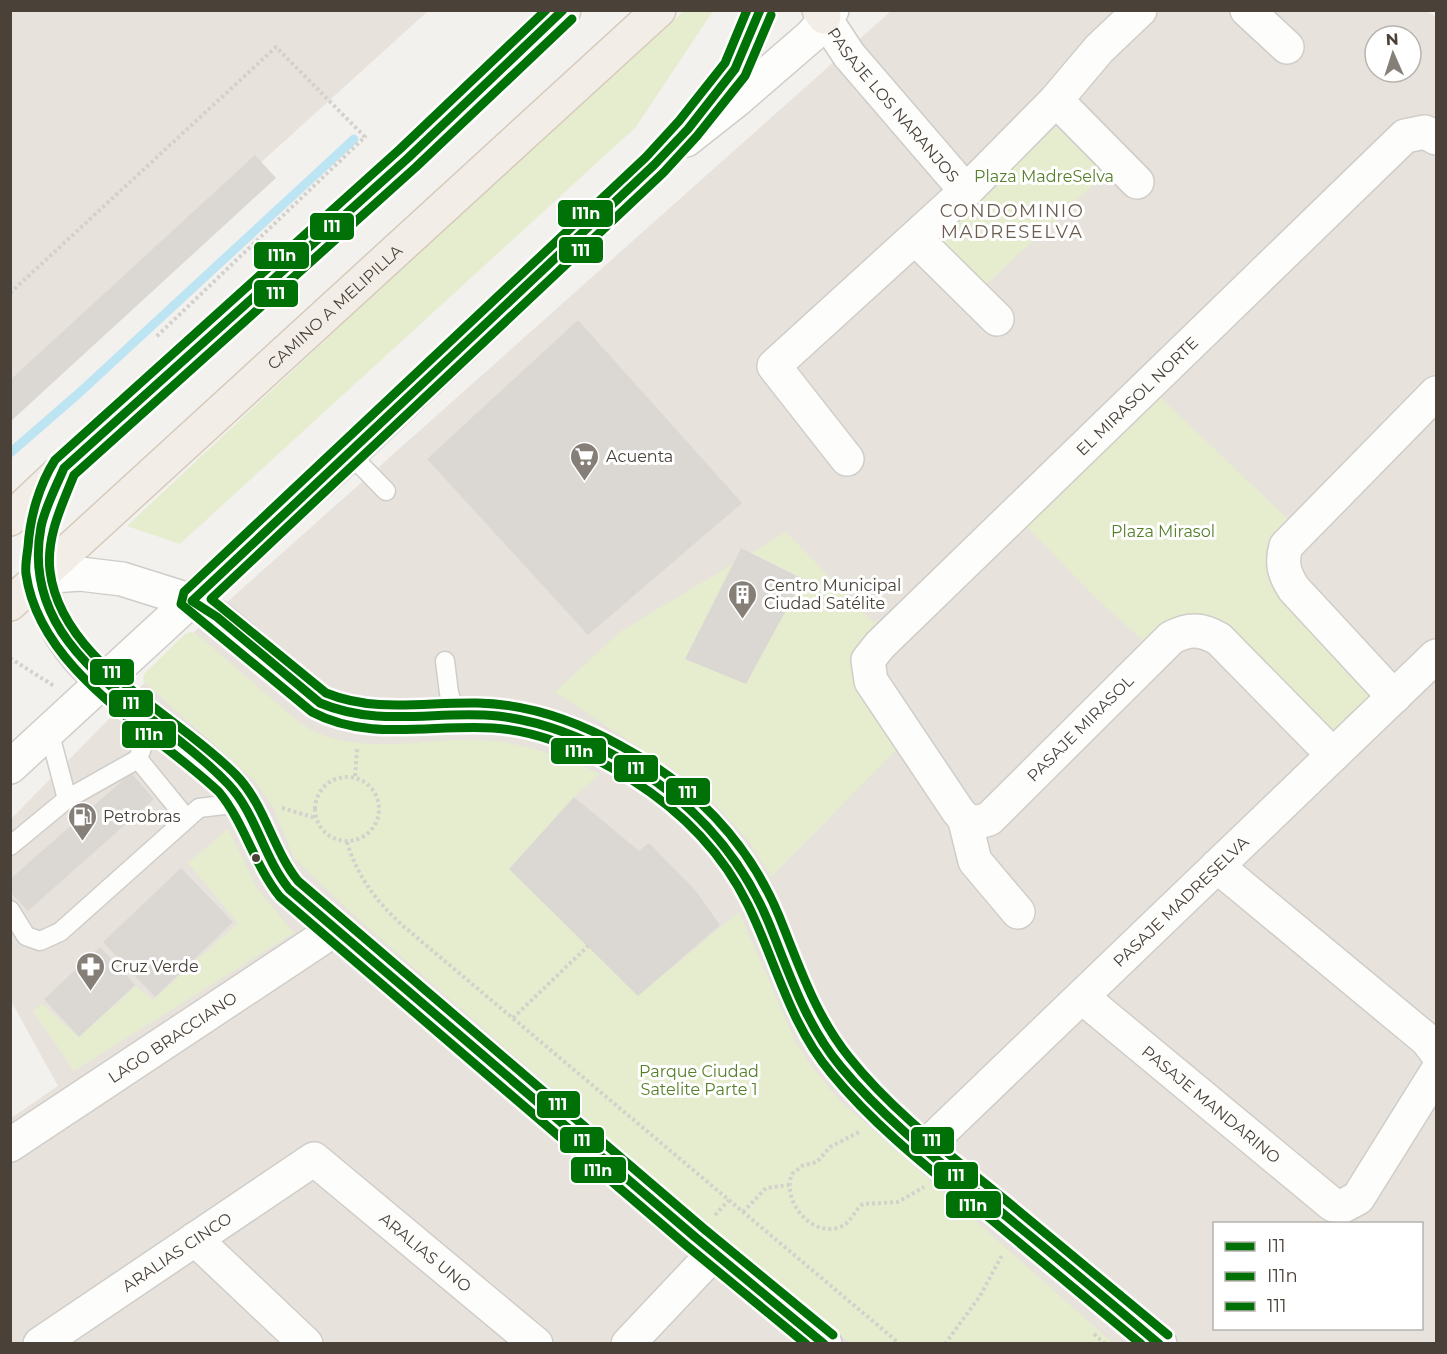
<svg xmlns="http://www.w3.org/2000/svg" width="1447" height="1354" viewBox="0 0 1447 1354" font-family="Montserrat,sans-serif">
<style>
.residential{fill:#e7e2db;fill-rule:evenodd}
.green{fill:#e5edce}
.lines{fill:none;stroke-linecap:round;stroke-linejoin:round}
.stream{stroke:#bde4f2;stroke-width:9}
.building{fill:#dbd8d4}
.service-casing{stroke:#d0cdc9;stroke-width:21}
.minor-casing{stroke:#d0cdc9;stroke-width:36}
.tertiary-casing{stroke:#d0cdc9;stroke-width:36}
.primary-casing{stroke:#d6cabb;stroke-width:36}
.path{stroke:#d3d1cc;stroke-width:4;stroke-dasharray:3 3;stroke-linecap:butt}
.service{stroke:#fdfdfc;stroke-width:18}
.minor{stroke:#fdfdfc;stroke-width:33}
.tertiary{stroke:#fdfdfc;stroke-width:33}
.primary{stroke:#f2ede6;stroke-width:33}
.bus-1-casing{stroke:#fff;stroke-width:14}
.bus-2-casing{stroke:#fff;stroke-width:14}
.bus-3-casing{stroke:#fff;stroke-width:14}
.bus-1{stroke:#007106;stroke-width:9}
.bus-2{stroke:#007106;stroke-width:9}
.bus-3{stroke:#007106;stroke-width:9}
.bus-dot{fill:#4a4138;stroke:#fff;stroke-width:2}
.labels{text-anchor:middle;stroke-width:6;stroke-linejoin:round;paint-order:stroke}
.street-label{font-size:16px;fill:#4a4138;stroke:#fff}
.park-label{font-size:16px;fill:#557f28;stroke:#fff}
.poi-label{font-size:16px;fill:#4a4138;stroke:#fff;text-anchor:start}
.neighbourhood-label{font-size:18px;letter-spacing:1.5px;fill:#6d5d4f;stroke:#fff}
.line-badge{stroke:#fff;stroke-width:2}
.badge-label{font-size:16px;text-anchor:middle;font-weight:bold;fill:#fff}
</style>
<rect width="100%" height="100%" fill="#f3f1ee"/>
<path class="residential" d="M1425 10 1436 17V1343H11V1118L58 1086 11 1001 10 820 199 627 891 11ZM1375 36H1411V72H1375ZM1214 1224H1422V1328H1214Z
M11 11H428L11 389Z"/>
<path class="green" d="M684 11H713L636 127 180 544 127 526 573 108Z
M1058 109 1112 167 977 293 921 238Z
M1160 397 1293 524 1278 549 1378 694 1347 715 1335 732H1325L1232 632 1149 646 1096 598 1026 526Z
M786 532 872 621 889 627 855 688 901 745 771 877 749 841 699 787 555 692 621 631Z
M191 632 198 635C222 656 247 677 271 698 286 710 300 726 318 733 370 755 428 737 482 740 524 742 562 757 600 774L574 797 510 869 638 996 739 912 796 1043 811 1066 839 1100 1113 1343H850L713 1229 355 916 294 858 273 807 254 780 143 681 144 674 185 634Z
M228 829 258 890 294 933 74 1071 33 1011 42 1004 79 1037 136 986 153 1000 238 923 188 863Z"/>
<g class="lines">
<path class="stream" d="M10 453 78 394 354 139"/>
</g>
<path class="building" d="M255 155 276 178 10 422V380Z
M578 320 742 503 588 635 427 459Z
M741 548 803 579 746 684 685 659Z
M131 773 154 799 28 911 10 892V879Z
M574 797 639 851 649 843 696 891 720 925 638 996 509 869Z
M181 868 233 922 155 997 103 942Z
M100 947 135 985 79 1037 44 999Z"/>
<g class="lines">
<defs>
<path id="service" d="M350 454 386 491
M445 661 449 693 456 715
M49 731 67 799
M138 759 187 819
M10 846 67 799 138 759 152 720
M10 910 26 936 40 941 60 932 199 808 241 803"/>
<g id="minor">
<path d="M1247 10 1287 47"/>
<path id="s1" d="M824 17 849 55 966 191"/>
<path d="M1056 100 1137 182"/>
<path d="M686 140 738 99 812 35 832 10"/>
<path d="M915 238 997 319"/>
<path d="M847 459 774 366 966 191 1056 100 1099 49 1140 10"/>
<path d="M1394 697 1294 589C1284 574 1281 563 1286 546L1436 393"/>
<path id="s2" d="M1333 755 1219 639C1202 629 1189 628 1171 638L989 819C974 824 967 823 958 811L871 681 868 660 880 645 1405 136 1425 132 1436 138"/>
<path d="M965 821 975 861 1018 912"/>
<path d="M1217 866 1427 1040 1436 1052"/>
<path id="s3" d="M1082 997 1333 1205 1343 1206 1358 1198 1436 1073"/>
<path id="s4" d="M10 1145 334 930"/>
<path id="s5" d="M924 1148 1436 656"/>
<path d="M195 1239 306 1344"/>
<path id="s6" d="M40 1344 314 1159 536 1344"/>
<path d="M628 1344 714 1253"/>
</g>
<path id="tertiary" d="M10 767 350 454 654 165 688 129 735 69
M825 1344 695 1237 289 889C262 860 257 818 231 787 184 731 101 699 62 636 51 618 45 597 39 577L80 574 122 579 192 601 217 617 320 703C371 731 440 711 497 716 553 722 607 748 653 779 704 812 746 865 768 921 789 973 804 1024 841 1067 886 1119 941 1164 995 1207 1050 1253 1105 1298 1160 1344"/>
<g id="primary">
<path d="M819 10 824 17"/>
<path d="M735 69 760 10"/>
<path d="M10 519 98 436 408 158 564 10"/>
<path d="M39 577 41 528 60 477"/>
<path id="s7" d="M10 604 659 10"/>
</g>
</defs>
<use href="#service" class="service-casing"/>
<use href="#minor" class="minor-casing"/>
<use href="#tertiary" class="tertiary-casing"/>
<use href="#primary" class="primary-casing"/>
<path class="path" d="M10 293 276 47 365 137 155 338
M10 658 54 686
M355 776 357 749H360
M315 809a32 32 0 1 1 64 0a32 32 0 1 1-64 0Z
M282 808 316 818
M347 842C357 876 376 901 402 925L900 1344
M513 1018 588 946
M859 1132 830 1147 817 1162 802 1166 792 1174C781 1200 811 1238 840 1227 852 1223 853 1211 863 1204L898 1202 924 1187
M743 1212 766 1188 789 1185
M715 1215 729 1200
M1094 1334 1105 1344
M945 1344 980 1296 1002 1255"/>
<use href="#service" class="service"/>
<use href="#minor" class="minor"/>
<use href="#tertiary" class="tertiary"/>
<use href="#primary" class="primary"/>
<defs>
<path id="bus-1" d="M563 10 408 158 64 468C56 487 45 507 41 527 17 655 155 707 228 784 256 813 263 857 289 889L695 1237 824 1344
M760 10 735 69 688 129 654 165 192 601 217 617 320 703C379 728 437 710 498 716 541 721 582 737 619 758 686 796 738 850 768 921 789 972 805 1024 841 1067 885 1120 941 1163 995 1207 1050 1252 1105 1298 1159 1344"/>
<path id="bus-2" d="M546 10 400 149 55 460C39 485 30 517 28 547 27 555 25 565 26 574 40 672 153 730 219 792 245 824 254 865 280 897L687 1246 806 1344
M747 10 725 63 679 121 646 157 184 592 181 604 312 712C368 742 432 724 493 728 542 731 591 754 632 780 681 811 722 852 748 905 776 962 789 1023 831 1073 876 1128 932 1171 987 1216 1038 1258 1089 1301 1141 1344"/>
<path id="bus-3" d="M771 15 745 76 697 136 663 173 211 599 326 693C375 713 425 702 477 703 528 704 577 721 621 746 692 784 748 841 779 916 799 965 815 1015 849 1057 892 1111 949 1154 1003 1198 1058 1243 1113 1289 1168 1335
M572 19 416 167 74 475C62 505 46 537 50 571 61 662 178 715 236 775 265 805 272 848 298 881L703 1228 833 1335"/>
</defs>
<use href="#bus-1" class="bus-1-casing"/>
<use href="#bus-2" class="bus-2-casing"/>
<use href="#bus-3" class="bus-3-casing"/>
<use href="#bus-1" class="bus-1"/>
<use href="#bus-2" class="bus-2"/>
<use href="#bus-3" class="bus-3"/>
</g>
<defs>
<symbol id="supermarket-pin" viewBox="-11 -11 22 30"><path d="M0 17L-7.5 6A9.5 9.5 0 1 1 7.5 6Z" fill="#857f78" stroke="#fff"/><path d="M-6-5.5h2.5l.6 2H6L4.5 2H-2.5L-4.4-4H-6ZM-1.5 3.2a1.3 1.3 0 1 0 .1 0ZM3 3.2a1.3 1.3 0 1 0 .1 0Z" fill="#fff"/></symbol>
<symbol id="building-pin" viewBox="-11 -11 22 30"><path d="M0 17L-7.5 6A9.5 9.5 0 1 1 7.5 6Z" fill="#857f78" stroke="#fff"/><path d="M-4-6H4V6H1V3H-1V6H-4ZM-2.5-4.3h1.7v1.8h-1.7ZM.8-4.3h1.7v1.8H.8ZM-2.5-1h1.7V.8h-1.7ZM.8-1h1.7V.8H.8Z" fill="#fff"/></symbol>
<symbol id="fuel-pin" viewBox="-11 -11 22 30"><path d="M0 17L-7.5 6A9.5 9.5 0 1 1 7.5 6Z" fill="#857f78" stroke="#fff"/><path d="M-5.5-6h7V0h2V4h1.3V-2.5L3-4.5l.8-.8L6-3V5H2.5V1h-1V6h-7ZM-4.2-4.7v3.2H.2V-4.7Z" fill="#fff"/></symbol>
<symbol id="pharmacy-pin" viewBox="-11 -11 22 30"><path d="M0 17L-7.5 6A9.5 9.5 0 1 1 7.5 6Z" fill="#857f78" stroke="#fff"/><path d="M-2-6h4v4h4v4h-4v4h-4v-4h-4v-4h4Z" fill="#fff"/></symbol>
</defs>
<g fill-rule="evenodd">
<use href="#supermarket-pin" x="568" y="440" width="33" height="45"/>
<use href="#building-pin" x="726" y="578" width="33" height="45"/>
<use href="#fuel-pin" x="66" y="800" width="33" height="45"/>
<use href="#pharmacy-pin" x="74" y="950" width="33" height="45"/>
</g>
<circle class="bus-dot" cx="256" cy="858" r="5"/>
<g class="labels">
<g class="street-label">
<text dy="6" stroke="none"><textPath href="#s1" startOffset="112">PASAJE LOS NARANJOS</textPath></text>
<text dy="6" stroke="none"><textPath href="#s7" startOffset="440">CAMINO A MELIPILLA</textPath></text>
<text dy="6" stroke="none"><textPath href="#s2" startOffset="1060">EL MIRASOL NORTE</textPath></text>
<text transform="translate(1080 728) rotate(-45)" y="6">PASAJE MIRASOL</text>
<text dy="6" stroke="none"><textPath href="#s5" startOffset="356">PASAJE MADRESELVA</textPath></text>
<text dy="6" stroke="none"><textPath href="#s4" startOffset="195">LAGO BRACCIANO</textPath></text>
<text dy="6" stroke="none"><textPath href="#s3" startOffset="168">PASAJE MANDARINO</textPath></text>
<text dy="6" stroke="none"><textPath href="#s6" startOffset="165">ARALIAS CINCO</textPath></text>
<text dy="6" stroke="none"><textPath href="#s6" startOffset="476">ARALIAS UNO</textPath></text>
</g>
<g class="park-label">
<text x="1044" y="182">Plaza MadreSelva</text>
<text x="1163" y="537">Plaza Mirasol</text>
<text x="699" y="1077">Parque Ciudad<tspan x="699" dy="18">Satelite Parte 1</tspan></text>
</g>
<g class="poi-label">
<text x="606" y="462">Acuenta</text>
<text x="764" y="591">Centro Municipal<tspan x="764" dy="18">Ciudad Satélite</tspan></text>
<text x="103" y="822">Petrobras</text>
<text x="111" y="972">Cruz Verde</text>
</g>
<g class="neighbourhood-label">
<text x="1012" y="217">CONDOMINIO<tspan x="1012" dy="21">MADRESELVA</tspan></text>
</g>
</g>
<g class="line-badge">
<rect x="557" y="199" width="57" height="29" rx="6" fill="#007106"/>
<rect x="309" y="212" width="46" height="29" rx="6" fill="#007106"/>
<rect x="558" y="236" width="46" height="28" rx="6" fill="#007106"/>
<rect x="253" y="241" width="57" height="29" rx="6" fill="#007106"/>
<rect x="253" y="279" width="46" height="29" rx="6" fill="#007106"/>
<rect x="89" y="658" width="46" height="28" rx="6" fill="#007106"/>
<rect x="108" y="689" width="46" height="29" rx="6" fill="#007106"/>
<rect x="121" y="720" width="56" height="29" rx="6" fill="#007106"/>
<rect x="550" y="737" width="57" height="28" rx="6" fill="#007106"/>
<rect x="613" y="754" width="46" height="29" rx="6" fill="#007106"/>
<rect x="665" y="777" width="46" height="29" rx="6" fill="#007106"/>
<rect x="536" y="1090" width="45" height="29" rx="6" fill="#007106"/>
<rect x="559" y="1126" width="46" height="28" rx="6" fill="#007106"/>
<rect x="910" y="1126" width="45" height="29" rx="6" fill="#007106"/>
<rect x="570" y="1156" width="57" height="28" rx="6" fill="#007106"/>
<rect x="933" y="1161" width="46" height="29" rx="6" fill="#007106"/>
<rect x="945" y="1190" width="57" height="29" rx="6" fill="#007106"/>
</g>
<g class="badge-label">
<text x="586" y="219">I11n</text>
<text x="332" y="232">I11</text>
<text x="581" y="256">111</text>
<text x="282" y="261">I11n</text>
<text x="276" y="299">111</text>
<text x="112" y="678">111</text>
<text x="131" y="709">I11</text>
<text x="149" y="740">I11n</text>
<text x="579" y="757">I11n</text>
<text x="636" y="774">I11</text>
<text x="688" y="798">111</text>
<text x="558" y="1110">111</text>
<text x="582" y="1146">I11</text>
<text x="932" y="1146">111</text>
<text x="598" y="1176">I11n</text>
<text x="956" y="1181">I11</text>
<text x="973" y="1211">I11n</text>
</g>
<rect width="1447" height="1354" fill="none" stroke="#4a4138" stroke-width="24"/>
<rect x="1213" y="1222" width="210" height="108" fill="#ffffff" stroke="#b7b3af" stroke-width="1.5"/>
<rect x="1225" y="1242" width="30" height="9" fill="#007106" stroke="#b7b3af" stroke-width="1.5"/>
<text x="1267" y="1252" font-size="18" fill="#4a4138">I11</text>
<rect x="1225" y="1272" width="30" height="9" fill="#007106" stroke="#b7b3af" stroke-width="1.5"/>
<text x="1267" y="1282" font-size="18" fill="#4a4138">I11n</text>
<rect x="1225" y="1302" width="30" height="9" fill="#007106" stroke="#b7b3af" stroke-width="1.5"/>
<text x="1267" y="1312" font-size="18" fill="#4a4138">111</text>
<g transform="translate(1393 54) rotate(357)"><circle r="28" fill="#ffffff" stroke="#b7b3af" stroke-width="1.5"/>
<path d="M0-4.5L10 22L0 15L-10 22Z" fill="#857f78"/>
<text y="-9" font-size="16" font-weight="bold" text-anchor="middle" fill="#4a4138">N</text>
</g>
</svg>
